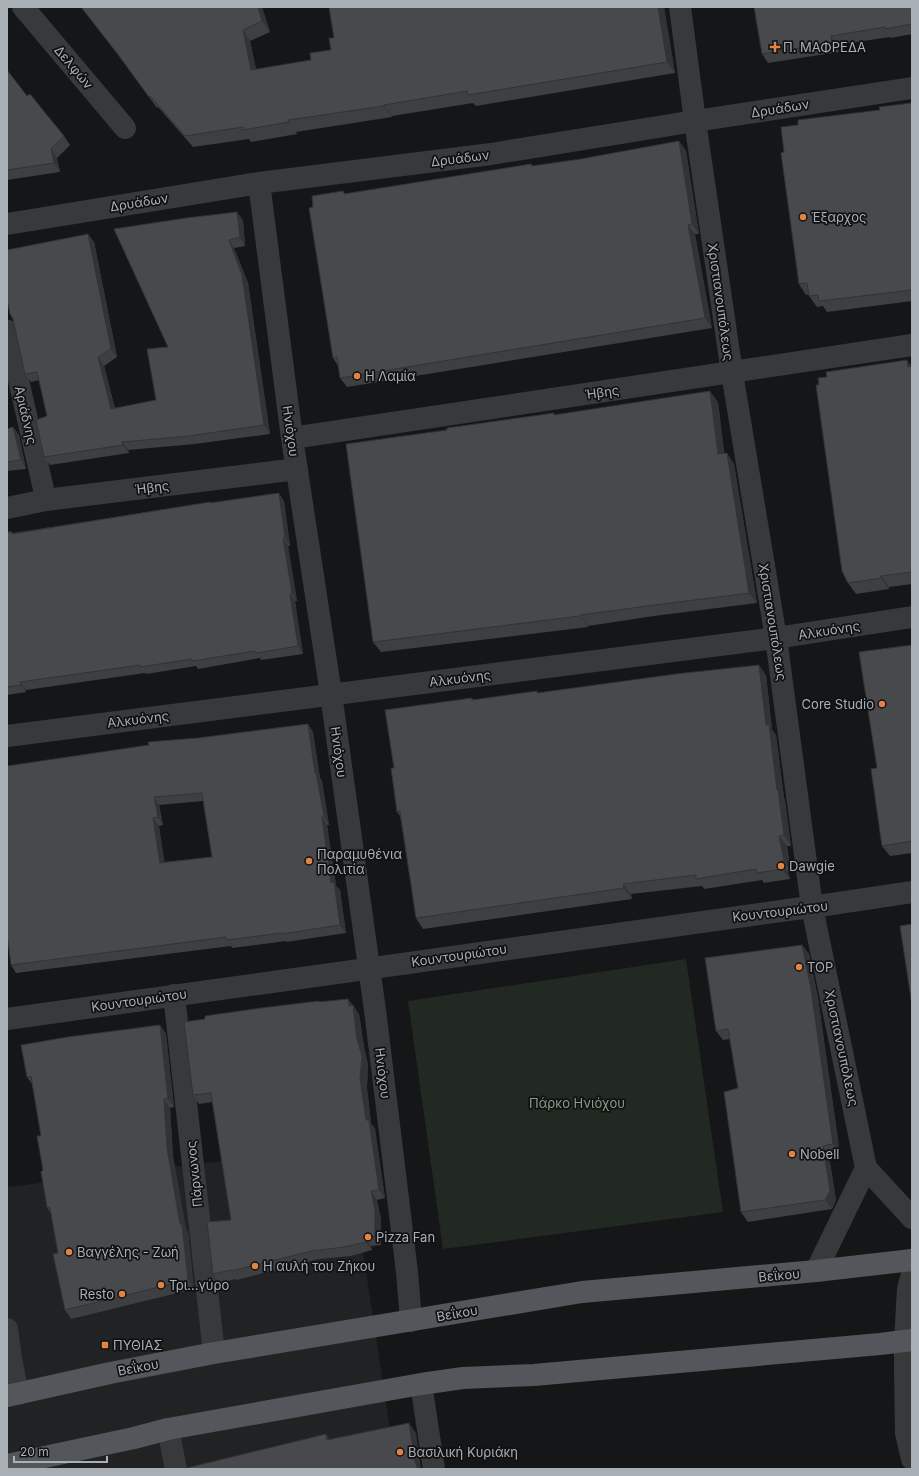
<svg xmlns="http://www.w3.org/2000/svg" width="919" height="1476" viewBox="0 0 919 1476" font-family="Inter,sans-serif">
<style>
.built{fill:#212224}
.green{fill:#222922}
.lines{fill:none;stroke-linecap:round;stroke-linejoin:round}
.pedestrian{stroke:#37393b;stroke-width:21}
.minor{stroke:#37393b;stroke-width:22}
.primary{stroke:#53565a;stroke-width:22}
.wall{fill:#3d3f41;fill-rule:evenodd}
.shaded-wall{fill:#323335}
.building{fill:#47494c;stroke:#323335;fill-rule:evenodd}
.poi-dot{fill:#e18443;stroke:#101112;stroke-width:1.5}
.labels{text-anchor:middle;stroke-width:3.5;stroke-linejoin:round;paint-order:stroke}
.poi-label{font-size:13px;fill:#a8b0b6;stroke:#101112;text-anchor:start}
.street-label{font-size:13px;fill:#a8b0b6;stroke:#101112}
.park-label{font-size:13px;fill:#879f81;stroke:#101112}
</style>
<rect width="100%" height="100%" fill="#151617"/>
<path class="built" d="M347 1146 396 1469H7V1187Z"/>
<path class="green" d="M686 959 723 1212 443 1249 408 1001Z"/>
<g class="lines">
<path class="pedestrian" d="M7 330 46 500"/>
<path class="minor" d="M23 7 125 128
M680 7 695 121 732 373 776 638 812 907 866 1168 912 1218
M259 183 292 438 331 694 375 1010 407 1272 411 1321
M7 224 259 183 491 154 695 121 912 88
M292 438 912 345
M7 508 46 500 297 469
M7 736 776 638 912 617
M174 995 214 1353
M7 1019 795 909 812 907 912 892
M816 1271 866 1168
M912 1274 908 1289 905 1341V1371L906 1433 912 1459
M7 1329 11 1358 18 1394
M421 1384 434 1469
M168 1429 176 1469"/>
<path class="primary" d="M7 1396 110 1373 214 1353 582 1292 816 1271 912 1260
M7 1465 134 1438 168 1429 421 1384 463 1378 534 1375 880 1344 912 1340"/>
</g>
<path class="wall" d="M81 7H262L270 32 250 41 256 70 311 60 331 50 334 38 329 7H664L675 73 476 106 473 103 392 116V117L296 132 297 134 251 142 249 139 193 147 158 107 157 108 125 64Z
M912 7V34L891 38 890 37 837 45 839 52 768 63 762 54Z
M7 70 27 96 64 136 70 145 57 158 60 172 7 180Z
M912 103V301L827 312 823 306 817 307 809 296V294L806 295 799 284 784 152 798 125 880 110Z
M679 141 686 151 699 234H695L712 328 347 387 340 378 338 366 333 358 313 207 343 191 345 194 531 164 533 166 581 159Z
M243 220 245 246 234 248 248 283 270 434 195 444 128 450 129 453 50 465 44 457 47 416 39 380 31 382 25 374 13 319 88 234 94 242 117 357 104 366 115 408 156 400 168 347 114 229Z
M911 366H912V584L889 587V589L856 594 848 583Z
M718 402 724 454 734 464 757 603 654 616 588 626V627L381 652 373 642 555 415Z
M13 427 19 435 26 469 7 471V429Z
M284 501 290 546H288L297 601H295L303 654 261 660 260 658 198 669 196 666 146 674 145 673 26 690V692L7 695V532L13 533 210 502 211 503Z
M912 645V853L890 856 882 846 877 768Z
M766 675 772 730 776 735 784 798 785 800 791 846H787L791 871 788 872 790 879 764 883 762 880 704 889 702 886 631 894 632 899 423 929 416 918 400 816 397 812 394 768 537 691 538 693Z
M308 724 313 732 320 778 322 781 329 825H327L336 886 340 890 346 933 286 942V941L232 948 231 946 16 973 11 965 198 738ZM203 801 212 857 164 862 159 826 163 825 159 805Z
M802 945 809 954 818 998 840 1154 829 1156 836 1200 832 1209 748 1222 741 1212 738 1088 730 1039 723 1040 716 1031Z
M348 999 359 1014 364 1047 368 1065 367 1088 371 1123 375 1129 385 1198 377 1200 381 1219V1245L371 1246 372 1250 351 1256 318 1259 237 1280 236 1279 219 1283 213 1274 231 1220 212 1102 199 1104 193 1095 205 1019 319 1001V1002Z
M160 1025 166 1034 174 1107 170 1108 173 1156 186 1229 188 1232 194 1289 71 1319 65 1310 58 1253 51 1214 47 1207 41 1136 32 1084 27 1077Z"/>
<path class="shaded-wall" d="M258 7H262L270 32 262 21Z
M658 7H664L675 73 667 62Z
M243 30 250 41 259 82 251 70Z
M831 36 837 45 839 52 832 43Z
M384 105 392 116V117L384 106Z
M679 141 686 151 699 234 692 224Z
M51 149 57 158 60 172 54 163Z
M237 212 243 220 245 246 240 237Z
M688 225 695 234 712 328 705 318Z
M88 234 94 242 117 357 111 349Z
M229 240 234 248 248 283 270 434 264 425Z
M98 357 104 366 117 417 111 409Z
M907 360 912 367H908Z
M710 391 718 402 726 465 718 454Z
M13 427 19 435 26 469 21 460Z
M122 442 128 450 129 453 123 445Z
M727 453 734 464 757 603 749 593Z
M279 493 284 501 290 546 285 538Z
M283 538 288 546 297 601 292 593Z
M881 576 889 587V589L881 578Z
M290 594 295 601 303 654 298 646Z
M580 615 588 626V627L580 616Z
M759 665 766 675 772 730 776 735 784 798 785 800 791 846 784 835 766 725Z
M20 682 26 690V692L21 685Z
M308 724 313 732 320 778 322 781 329 825 324 816 315 773Z
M154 797 159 805 163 825 158 817Z
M322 817 327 825 336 886 340 890 346 933 340 925 331 883Z
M153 818 159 826 166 871 160 863Z
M779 836 787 846 791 871 784 861Z
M781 861 788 872 790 879 782 869Z
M623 884 631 894 632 899 624 888Z
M802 945 809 954 818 998 840 1154 833 1144Z
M348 999 353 1007V1005L359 1014 364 1047 368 1065 367 1088 371 1123 375 1129 385 1198 379 1190 366 1120Z
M160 1025 166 1034 174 1107 168 1099Z
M164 1099 170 1108 173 1156 186 1229 188 1232 194 1289 188 1280 180 1224 167 1148Z
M823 1146 829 1156 836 1200 832 1209 825 1200Z
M371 1191 377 1200 381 1219V1245L375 1236Z
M365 1238 371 1246 372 1250 366 1242Z
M409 1423 416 1433 421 1469 417 1467 415 1461Z
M326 1434 333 1444 327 1440Z"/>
<path class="building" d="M81 7H258L262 21 243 30 251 70 311 60 310 53 331 50 329 38H334L329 7H658L667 62 468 95 467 91 384 105V106L288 120 289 122 243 130V127L185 136 150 96 149 97 117 53Z
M754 7H912V24L885 29V27L831 36 832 43 762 54Z
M7 70 27 96 30 94 64 136 51 149 54 163 7 170Z
M912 103V290L819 301 818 295 809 296 807 283 799 284 781 153 784 152 781 127 798 125V120L880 110 879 107Z
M679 141 692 224 688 225 705 318 340 378 337 357 333 358 309 208 313 207 312 196 343 191 344 194 531 164 532 166 581 159Z
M237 212 240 237 229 240 242 275 264 425 189 436 122 442 123 445 44 457 36 420 47 416 37 372 25 374 13 319 10 314 7 299V250L88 234 111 349 98 357 111 409 156 400 147 349 168 347 114 229 186 218Z
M907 360 908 367 912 366V572L881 576V578L848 583 842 571 816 385H819L818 378 827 377 826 372Z
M710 391 718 454 727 453 749 593 647 606 580 615V616L373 642 346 444 447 430V428L554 413V415Z
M13 427 21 460 7 462V429Z
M279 493 285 538H283L292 593 290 594 298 646 256 653 255 651 192 661V659L140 667V665L20 682 21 685 7 687V532H12V534L210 502V503Z
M912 645V841L882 846 871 769 877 768 859 652Z
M759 665 766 725 769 724 777 790H778L784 835 779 836 784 861H781L782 869 757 873 756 869 696 879V875L623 884 624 888 416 918 400 811 397 812 391 768H394L385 710 472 698V700L537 691V693L676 674Z
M308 724 315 773H316L324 816 322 817 331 883 334 882 340 925 281 934V933L227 940 226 937 11 965 7 934V766L149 745 148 742 198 738ZM202 793 212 857 160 863 153 818 158 817 154 797Z
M912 924V1005L900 926Z
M802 945 811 989 833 1144 823 1146 830 1191 825 1200 741 1212 724 1092 738 1088 728 1029 716 1031 705 958Z
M348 999 349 1006 353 1005 357 1039 362 1056 360 1079 366 1120H369L379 1190 371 1191 375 1210V1236L365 1238 366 1242 344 1247 312 1251 231 1271V1270L213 1274 207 1222 231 1220 211 1093 193 1095 184 1022 205 1019V1016L261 1008 319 1001V1002Z
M160 1025 168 1099H164L167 1148 180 1224H182L188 1280 65 1310 53 1254 58 1253 50 1208 47 1207 41 1172 43 1170 37 1136H41L31 1076 27 1077 21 1045 68 1037Z
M409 1423 415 1461 417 1467 421 1469H182L326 1434 327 1440Z"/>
<g class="poi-dot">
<path d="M773 41h4v4h4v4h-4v4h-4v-4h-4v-4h4z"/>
<circle cx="803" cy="217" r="4"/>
<circle cx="357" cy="376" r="4"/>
<circle cx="882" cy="704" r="4"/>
<circle cx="309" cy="861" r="4"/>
<circle cx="781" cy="866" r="4"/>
<circle cx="799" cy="967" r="4"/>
<circle cx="792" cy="1154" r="4"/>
<circle cx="368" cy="1237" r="4"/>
<circle cx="69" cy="1252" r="4"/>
<circle cx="255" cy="1266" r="4"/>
<circle cx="161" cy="1285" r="4"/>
<circle cx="122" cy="1294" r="4"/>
<rect x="101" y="1341" width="8" height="8" rx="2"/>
<circle cx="400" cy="1452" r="4"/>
</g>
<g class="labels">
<g class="poi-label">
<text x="783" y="52">Π. ΜΑΦΡΕΔΑ</text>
<text x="811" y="222">Έξαρχος</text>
<text x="365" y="381">Η Λαμία</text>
<text x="874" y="709" text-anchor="end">Core Studio</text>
<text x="317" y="859">Παραμυθένια<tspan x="317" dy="15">Πολιτία</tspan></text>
<text x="789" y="871">Dawgie</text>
<text x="807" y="972">TOP</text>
<text x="800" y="1159">Nobell</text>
<text x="376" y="1242">Pizza Fan</text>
<text x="77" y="1257">Βαγγέλης - Ζωή</text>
<text x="263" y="1271">Η αυλή του Ζήκου</text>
<text x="169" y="1290">Τρι...γύρο</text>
<text x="114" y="1299" text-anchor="end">Resto</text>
<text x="113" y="1350">ΠΥΘΙΑΣ</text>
<text x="408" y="1457">Βασιλική Κυριάκη</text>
</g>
<g class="street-label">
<text transform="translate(74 67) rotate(50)" y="5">Δελφών</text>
<text transform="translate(780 108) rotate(-9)" y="5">Δρυάδων</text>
<text transform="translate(460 158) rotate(-7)" y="5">Δρυάδων</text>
<text transform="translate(139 202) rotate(-9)" y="5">Δρυάδων</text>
<text transform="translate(721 302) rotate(82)" y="5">Χριστιανουπόλεως</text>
<text transform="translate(602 392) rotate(-8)" y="5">Ήβης</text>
<text transform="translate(26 415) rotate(77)" y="5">Αριάδνης</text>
<text transform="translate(291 431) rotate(82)" y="5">Ηνιόχου</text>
<text transform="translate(152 487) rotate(-7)" y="5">Ήβης</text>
<text transform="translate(773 622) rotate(81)" y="5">Χριστιανουπόλεως</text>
<text transform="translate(829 630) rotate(-9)" y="5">Αλκυόνης</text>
<text transform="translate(460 678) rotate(-7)" y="5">Αλκυόνης</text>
<text transform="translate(138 719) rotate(-7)" y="5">Αλκυόνης</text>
<text transform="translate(339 752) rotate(82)" y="5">Ηνιόχου</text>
<text transform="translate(780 911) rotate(-7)" y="5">Κουντουριώτου</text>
<text transform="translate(459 955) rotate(-8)" y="5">Κουντουριώτου</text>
<text transform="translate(139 1000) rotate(-8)" y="5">Κουντουριώτου</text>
<text transform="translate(842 1048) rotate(78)" y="5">Χριστιανουπόλεως</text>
<text transform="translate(383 1073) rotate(83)" y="5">Ηνιόχου</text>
<text transform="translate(194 1174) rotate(-96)" y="5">Πάρνωνος</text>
<text transform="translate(779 1275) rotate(-5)" y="5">Βεΐκου</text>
<text transform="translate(457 1313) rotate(-10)" y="5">Βεΐκου</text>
<text transform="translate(138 1367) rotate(-11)" y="5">Βεΐκου</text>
</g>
<g class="park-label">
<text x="577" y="1108">Πάρκο Ηνιόχου</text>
</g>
</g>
<rect width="919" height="1476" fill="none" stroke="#a8b0b6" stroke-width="16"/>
<path d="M14 1456v6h93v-6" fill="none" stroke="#a8b0b6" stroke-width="2"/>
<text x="20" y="1456" font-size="12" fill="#a8b0b6" stroke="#101112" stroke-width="3" paint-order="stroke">20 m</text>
</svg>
